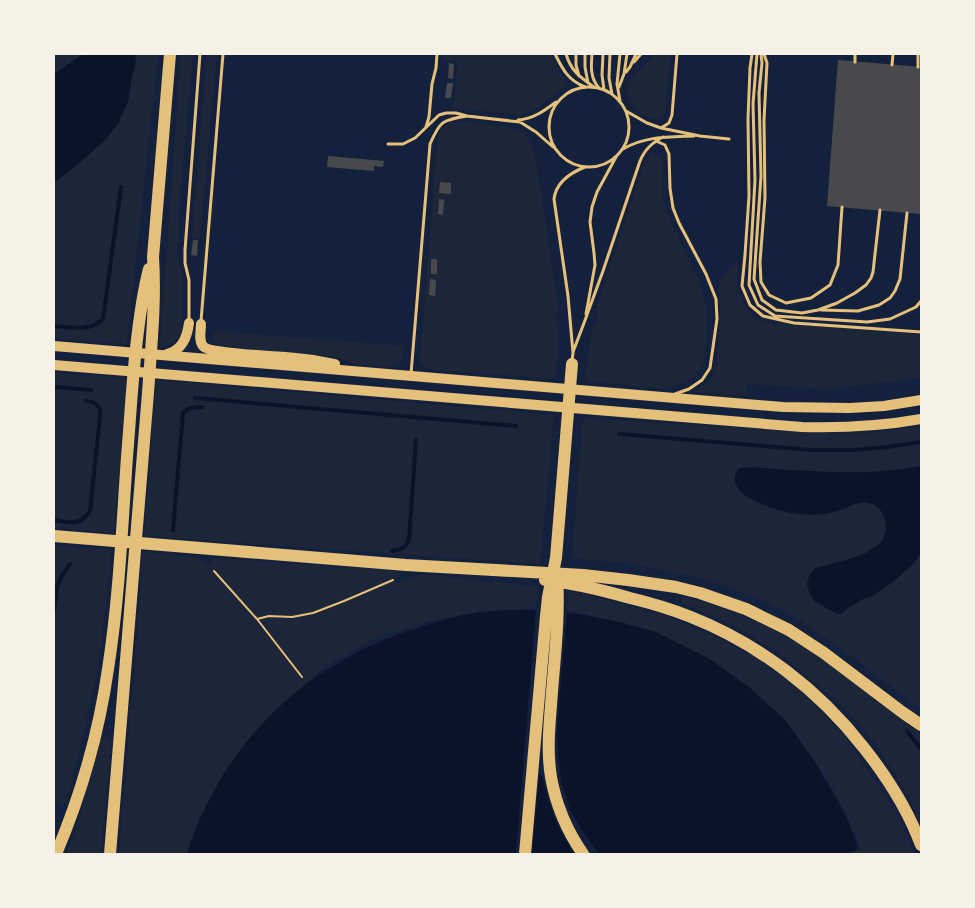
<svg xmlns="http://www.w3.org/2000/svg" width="975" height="908" viewBox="0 0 975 908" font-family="'Source Serif 4',serif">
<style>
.green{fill:#1d2539}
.water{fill:#0b132b}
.pier{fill:#14213d}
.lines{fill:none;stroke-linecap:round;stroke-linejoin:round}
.stream{stroke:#0b132b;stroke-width:4}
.building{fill:#48494c}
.path{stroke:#e5c07b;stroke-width:2}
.service{stroke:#e5c07b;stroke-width:3}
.secondary{stroke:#e5c07b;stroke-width:10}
.motorway{stroke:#e5c07b;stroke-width:12}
</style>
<rect width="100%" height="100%" fill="#14213d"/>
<path class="green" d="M54 54H83L54 74Z
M136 54H158L127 344 54 338V183L78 164 104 141 118 124 128 102 132 76 135 66Z
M181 54H193L180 196 177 253 183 279 182 330C179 340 171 347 160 348Z
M207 54H217L200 238 192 237Z
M444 54H551L560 73 568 84C552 95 540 112 519 115L456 108 451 106 454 103V100L457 67 460 63 451 60H444Z
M655 54H670L666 111 661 118C642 123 628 101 626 85 634 72 647 66 655 54Z
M452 121C469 123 516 124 526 136 530 140 533 149 535 154L557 297 558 314 555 316C555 320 557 323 558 327 558 344 557 362 556 379L549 378 432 370 424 366 420 360 438 135C441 129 446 124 452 121Z
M652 152 663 160V200L670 220 701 286 707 309 705 362 694 378 681 384 664 389 585 381 592 327 597 323 599 316 596 311 600 295 640 175 647 159Z
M738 259 737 287 745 305 753 316 767 322 921 335V378L827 389 747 384 746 396 693 392 709 381 717 362 720 303 718 290 720 282Z
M213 331 406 346 401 362 388 366 357 365 336 357 221 346 214 344Z
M54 373 127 378 114 533 54 528Z
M156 380 554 415 540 564 144 536Z
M583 418 818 433H874L921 426V709L836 645 793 616 760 599 720 584 695 577 633 564 572 558Z
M54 545 112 550 101 647 96 679 75 768 66 801 62 804C54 801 55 793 54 785Z
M142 552 198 557 206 565 213 561V558L398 571 400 575 394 578 397 583 420 574 538 587 536 608 478 612 432 620 373 639 326 666 286 700 248 739 221 779 199 818 187 854H119L138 625Z
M569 590 664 615 717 637 758 659 804 694 844 735 899 816 915 854H848L861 849 838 797 812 757 791 728 761 697 722 669 623 623 567 610Z
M682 596C729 608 777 627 818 655 842 672 864 692 887 709 898 718 910 726 921 734V824L911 802 898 778 871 738 847 710 783 656 743 630 682 603Z
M102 734 111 740 101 854H66L82 810Z"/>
<path class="water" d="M83 54H136L135 66 132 76 128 102 118 124 104 141 78 164 54 183V74Z
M921 466 920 554 914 563 893 582 874 595 861 600 848 608 842 613 837 614 814 601 809 592 807 584 809 576 813 571 816 568 849 559 866 553 878 545 883 540 884 534 886 531C887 519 881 504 867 503 856 501 848 508 838 511 808 520 776 512 749 498 738 491 731 483 737 470L740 468 747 467C804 471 864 477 921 466Z
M532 610 578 614 620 622 656 632 710 659 749 687 787 722 816 764 845 814 859 849 845 854H187C222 742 308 661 420 627 438 621 456 616 475 613 494 610 513 610 532 610Z"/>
<path class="pier" d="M536 608 567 610 557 730 558 755 562 785 570 810 581 829 599 854H575L563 835 554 816 549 802 542 775H539L532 854H516Z"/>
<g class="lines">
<path class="stream" d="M54 326C70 327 90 332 103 319L121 187
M54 387 91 390
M195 398 516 426
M619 434 811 450H855L887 447 921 442
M54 520C71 522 79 527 90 511L100 417V409L95 403 86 401
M173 530 183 413C189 407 194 407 202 407
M392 551C402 549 404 549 409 540L416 440
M54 612 57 587 61 577 70 564
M907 731 921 749"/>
</g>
<path class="building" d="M838 60 921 67V214L827 206Z
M449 63 454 64 453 79 448 78Z
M447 83H453L451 98H445Z
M328 156 384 161 383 167 374 166V171L327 167Z
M440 182 451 183V194L439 193Z
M439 199 444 200 443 215 438 214Z
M193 240H198L197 256 191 255Z
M431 259H437V274H431Z
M430 279 436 280 435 296 429 295Z"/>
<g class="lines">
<path class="path" d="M214 571 257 619 302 677
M257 619 269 616 292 617 313 613 344 601 393 580"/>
<path class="service" d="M555 54C563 70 568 80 585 87
M566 54C571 71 580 77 594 87
M576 54V65L579 76
M585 54V67L588 83
M592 54C591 66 590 78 599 88
M603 54 602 75 604 90
M610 54 609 78 612 94
M752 54 750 68 748 119 749 196 745 255 742 286 750 305 763 316 794 323 921 332
M757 54 753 104 755 180 749 285 758 305 775 316 867 322 890 319 916 307 921 301
M761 54 762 63 759 93 761 176 754 279 762 300 776 310 802 313 818 310 837 303 855 293 866 285 871 278 873 272 880 210
M764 54 767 63 764 120 765 198 760 262 761 282 769 295 786 303 811 298 830 285 838 265 842 207
M634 62 641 54
M855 62V54
M892 65 893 54
M918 67V54
M626 72 630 67 636 54
M619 87 624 74 627 54
M549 127a40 40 0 1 1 80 0a40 40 0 1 1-80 0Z
M620 101 617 84 620 54
M626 111 647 123 661 128 700 136 729 139
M518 120C533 119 544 111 556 102
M426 127 429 117 432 84 436 68 437 54
M661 128 669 123 672 115 677 54
M656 141 665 145 669 154 670 188 673 208 679 223 706 274 716 299 717 319 710 368 702 380 689 389 675 394
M388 144H403L415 138 439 115 446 113H456L467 116 520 122 536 132 553 147
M623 149C645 136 669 137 694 136
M821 310 858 311 879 305 890 298 895 291 900 279 907 213
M586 314 595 265 594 253 590 222 592 207 597 192 616 157
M201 321 223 54
M189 322V280L185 263V250L200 54
M584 323 603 271 640 161C645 149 652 143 663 137
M573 352 584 323
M572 361 573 353 568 296 554 199C556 182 570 173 585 167
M411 374 430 144C440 121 442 120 467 116"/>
<path class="secondary" d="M201 324C201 331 198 342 204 347 212 354 281 356 296 358 309 359 322 361 335 364
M54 346 783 407 850 408 884 406 921 400
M167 354C182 350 187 338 189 323
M54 365 802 427C843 428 882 426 921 419"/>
<path class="motorway" d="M54 536 406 565 583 575 628 580 676 587 700 593 746 609 789 630 824 653 902 712 921 725
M557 575C560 618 554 662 551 705 549 729 547 753 551 777 556 805 567 831 583 854
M545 580C574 583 602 590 630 598 651 603 671 609 691 617 759 644 819 690 864 748 887 777 908 810 921 845
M56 854C81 795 99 732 108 669 119 599 122 528 127 457 130 421 132 384 136 348 139 321 142 295 149 269
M110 854 148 393C151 348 156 303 153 257L170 54
M525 854 546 616 548 597 556 558 572 364"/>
</g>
<rect width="975" height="908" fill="none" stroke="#f6f1e7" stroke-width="110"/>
</svg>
